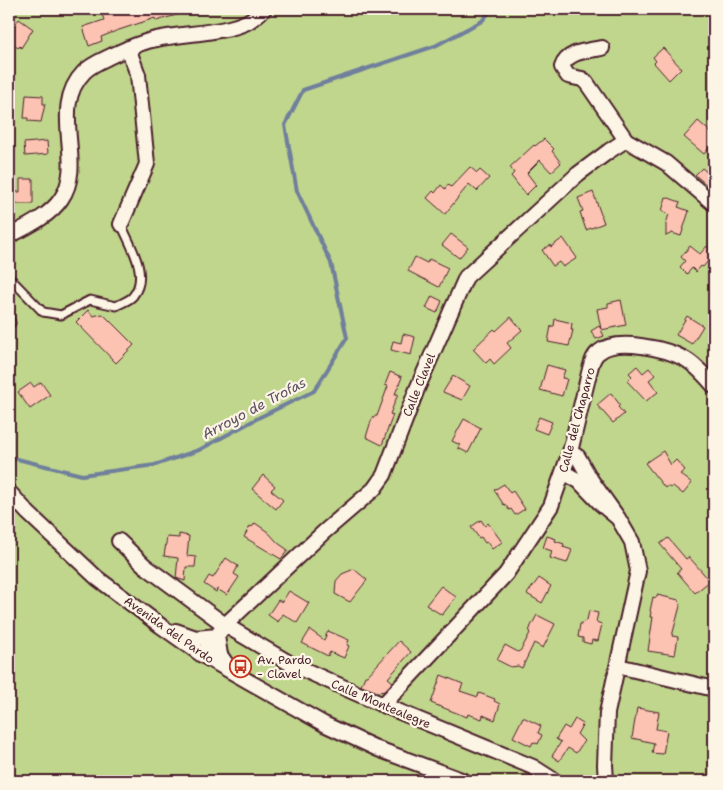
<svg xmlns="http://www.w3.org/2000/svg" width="723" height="790" viewBox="0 0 723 790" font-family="'Shantell Sans',sans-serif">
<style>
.green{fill:#c0d68c;stroke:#857a5c}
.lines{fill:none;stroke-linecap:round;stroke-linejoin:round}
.stream{stroke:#707f9c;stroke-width:4}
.building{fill:#fcc3b2;stroke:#4a1f2b}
.service-casing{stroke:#4a1f2b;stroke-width:11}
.minor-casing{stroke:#4a1f2b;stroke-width:18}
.service{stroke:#fcf5e5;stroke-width:7}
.minor{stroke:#fcf5e5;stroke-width:14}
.labels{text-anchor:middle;stroke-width:4.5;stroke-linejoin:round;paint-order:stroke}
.street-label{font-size:12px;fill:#4a1f2b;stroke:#fcf5e5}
.poi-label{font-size:12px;fill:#4a1f2b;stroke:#fcf5e5;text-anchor:start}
.water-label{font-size:14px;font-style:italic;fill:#5d4f64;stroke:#fcf5e5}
</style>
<rect width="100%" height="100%" fill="#fcebdb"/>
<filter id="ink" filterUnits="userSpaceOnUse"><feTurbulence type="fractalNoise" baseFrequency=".02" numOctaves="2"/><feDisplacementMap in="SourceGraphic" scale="10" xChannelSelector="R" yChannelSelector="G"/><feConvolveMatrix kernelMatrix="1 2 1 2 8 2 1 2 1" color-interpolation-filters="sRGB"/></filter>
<g filter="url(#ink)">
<path class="green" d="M9 9H714V781H9Z"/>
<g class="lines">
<path class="stream" d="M9 457 82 475 155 465 199 450 260 417 314 391 347 338 331 263 297 191 285 125 303 90 435 46 482 21 492 9"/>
</g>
<path class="building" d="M112 9H190V11L156 21 155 18 116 31 101 37 102 41 89 46 83 27 104 20 101 12Z
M19 19 33 29 21 48 20 46 18 48 9 41V33Z
M663 48 681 68 669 80 654 63 656 61 653 57Z
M26 95 43 96V104H45L41 122 28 121V118H24Z
M698 121 714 135V142L704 154 684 137Z
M544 139 554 149 552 151 561 163 551 172 540 160 527 173 536 185 526 195 511 176 514 173 510 167 534 145 535 146Z
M47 141 48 154 25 156 24 143Z
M470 167 477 173 480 170 489 178 477 191 469 184 445 214 427 198 433 191 435 193 441 185 445 189 448 184 451 187Z
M702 168 714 178V191L695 175Z
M20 179H33V204H9V192H20Z
M593 192 604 223 586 230 580 212 583 211 578 198Z
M666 197 680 202 678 207 689 211 681 236 672 233 666 236V224L669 214 662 211Z
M451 234 468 247 459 258 442 245Z
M563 238 577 258 563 267 559 262 553 266 542 250 550 245 551 247Z
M690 246 700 254 707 246 714 254 703 267 701 266 696 272 692 268 687 274 680 267 685 261 681 257Z
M415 257 427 263 429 259 448 268 439 287 408 271Z
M432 296 442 301 437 313 426 308Z
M621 300 626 325 601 330 604 336 596 339 591 331 599 326 601 329 597 309 608 307V303Z
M88 310 93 316 102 314 105 316 134 345 116 363 76 322Z
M687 316 703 326 692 344 676 335Z
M511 317 522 330 507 343 511 348 494 364 490 359 486 363 473 349 494 329 496 331Z
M555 319 572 323 571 330H573L569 346 548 342 551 326H554Z
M403 334 415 337 411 355 391 350 393 341 401 343Z
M547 365 565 370 562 378 567 379 562 396 540 390Z
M637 366 643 373 649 368 655 375 649 380 658 392 646 401 627 381 632 376 629 373Z
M390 372 402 377 395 394H398L390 414 393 415 382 445 366 437 371 421 374 416H377L388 386 385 385Z
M453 376 470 386 462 400 443 392Z
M41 382 50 395 30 409 18 392 31 383 34 387Z
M611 393 620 405 618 407 624 414 613 423 597 405Z
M539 417 552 422 547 434 534 429Z
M464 419 481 428 468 453 458 448 460 445 452 441Z
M663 451 671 465 676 460 685 470 680 474 692 483 683 494 673 486 670 488 667 486 665 488 645 463Z
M263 475 275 486 271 490 283 500 276 509 252 489Z
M504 484 510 493 513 491 525 509 515 515 511 509 509 510 505 504 504 505 494 490Z
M481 520 485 526 488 523 502 542 492 549 487 542 485 543 481 537 479 538 471 527Z
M255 523 268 532 278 543 288 550 281 559 244 537 250 526 252 527Z
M179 534 189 536 187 556 196 557 195 567H186L185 581 176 578 178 558 164 556 167 537 179 538Z
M547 536 556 539 555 541 564 544 563 547 572 550 567 563 550 558 552 551 543 548Z
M668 538 686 559 689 557 710 581 695 593 677 572 681 569 660 544Z
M226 558 238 566 234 574 239 577 227 595 217 589 216 592 204 584 209 576 213 578Z
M354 569 367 580 350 602 335 594 336 581 342 574Z
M539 578 551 586 542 603 527 594Z
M441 586 456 597 442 615 426 605Z
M289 591 309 603 297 623 283 614 278 622 268 615 278 600 282 602Z
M657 595 679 600 680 606 672 636 678 637 675 655 648 651 653 617H650L651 612 650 611 653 597 656 598Z
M589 611 598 613 596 622 602 624 598 641 592 640 591 644 583 642V638L578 637 580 624 587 620Z
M537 615 555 624 543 648 534 643 522 668 518 666 511 667 497 660 505 645 518 652 521 650 530 633 529 632 531 626Z
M310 630 324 640 328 631 349 640 347 645 349 646 344 658 330 652 328 656 302 643Z
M399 641 411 652 388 678 393 682 385 691 378 692 361 686 365 676H367Z
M441 675 463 684 460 691 478 697 479 693 495 699 494 701 500 704 495 720 483 715 482 719 468 714 467 717 431 703Z
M637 708 659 712 656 729 667 731 663 754 652 753 654 743 632 738Z
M523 717 541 726 538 733 542 735 538 744 533 742 531 746 513 737Z
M575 719 583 724 577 734 584 741 576 753 568 748 559 761 552 756 561 742 556 739 564 726 569 729Z"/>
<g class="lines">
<defs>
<path id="service" d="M9 277 43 312 61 315 90 300 116 306C121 303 129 301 133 296 150 275 130 245 121 224
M9 316 11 323"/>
<path id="minor" d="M602 48C588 51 567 51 562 67L568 76 582 79 586 82 626 140
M121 224 147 164 138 75 128 48
M9 236C26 227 50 216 61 199 87 162 48 109 84 72 92 64 103 60 113 55 126 49 139 43 152 40 180 33 225 34 249 21 254 18 259 13 264 9
M563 472 579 481 600 503 618 518 591 480 578 457 570 452
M9 492 28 513 97 578 161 626 202 655 324 724 378 749 464 781
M119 541 145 566 225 625 291 664 383 705 533 767 555 781
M176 631 196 638 217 636 220 655 230 669
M202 655 225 625 324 532 374 489 384 475 417 389 466 277 578 174 609 151 626 140 666 163 714 204
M618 666 714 689
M383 705 506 574 551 506 570 452 590 369C592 362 593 356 599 352 617 337 667 349 685 359 696 365 706 377 714 386
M606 781 605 765 607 713 638 571 632 542 618 518"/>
</defs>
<use href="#service" class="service-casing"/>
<use href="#minor" class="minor-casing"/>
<use href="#service" class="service"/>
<use href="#minor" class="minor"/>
</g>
</g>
<defs>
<symbol id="bus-ring" viewBox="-11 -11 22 22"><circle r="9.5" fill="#fcf5e5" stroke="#c8321e" stroke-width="1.5"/><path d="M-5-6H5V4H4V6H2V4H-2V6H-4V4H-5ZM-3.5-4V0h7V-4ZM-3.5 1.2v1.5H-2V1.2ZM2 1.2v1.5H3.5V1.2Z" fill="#c8321e"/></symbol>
</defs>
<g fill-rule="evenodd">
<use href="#bus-ring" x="228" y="654" width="25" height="25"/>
</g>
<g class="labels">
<g class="street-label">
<text transform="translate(419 385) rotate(-68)" y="4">Calle Clavel</text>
<text transform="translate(577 420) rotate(-75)" y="4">Calle del Chaparro</text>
<text transform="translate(169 630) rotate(35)" y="4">Avenida del Pardo</text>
<text transform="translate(381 704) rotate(23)" y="4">Calle Montealegre</text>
</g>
<g class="poi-label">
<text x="257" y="664">Av. Pardo<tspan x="257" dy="14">- Clavel</tspan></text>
</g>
<g class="water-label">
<text transform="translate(254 408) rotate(-28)" y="5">Arroyo de Trofas</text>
</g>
</g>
<rect width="723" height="790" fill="none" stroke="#fcf5e5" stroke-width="30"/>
<rect x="15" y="15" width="693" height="760" fill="none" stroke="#4a1f2b" stroke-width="2" filter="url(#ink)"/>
</svg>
